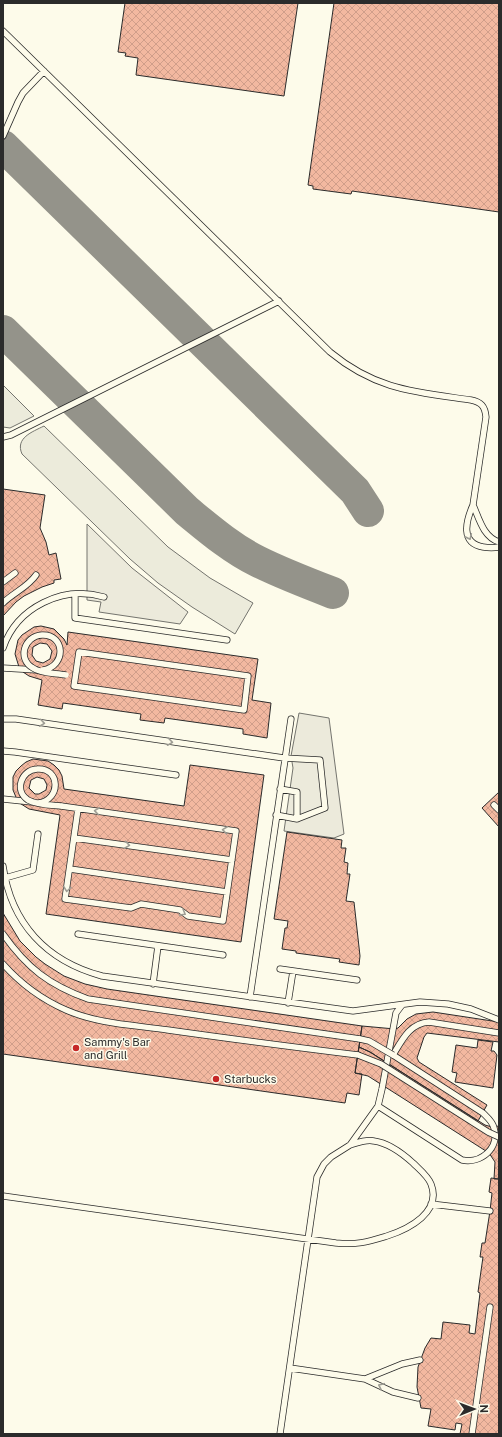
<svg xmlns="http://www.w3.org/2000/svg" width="502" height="1437" viewBox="0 0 502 1437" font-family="'Public Sans',sans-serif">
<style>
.grass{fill:#ecebdb;stroke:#74746e}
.parking{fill:#eceadb;stroke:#74746e}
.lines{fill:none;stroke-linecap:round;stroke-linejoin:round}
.taxiway{stroke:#94938a;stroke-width:32}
.building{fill:url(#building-cross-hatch);stroke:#2b2b2b;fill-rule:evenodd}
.service-casing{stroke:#2b2b2b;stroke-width:7}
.service{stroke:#fdfbea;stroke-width:5.5}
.service-bridge-casing{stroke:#2b2b2b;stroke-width:7;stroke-linecap:butt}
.service-bridge{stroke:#fdfbea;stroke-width:5.5}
.oneway{stroke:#9e9d94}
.poi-dot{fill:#c62828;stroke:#fdfbea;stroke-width:1.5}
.labels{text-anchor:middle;stroke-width:3;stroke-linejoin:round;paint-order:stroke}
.poi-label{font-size:11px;fill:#2b2b2b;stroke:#fdfbea;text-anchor:start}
</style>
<defs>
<pattern id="building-cross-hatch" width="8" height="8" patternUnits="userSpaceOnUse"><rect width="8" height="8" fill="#f2b8a0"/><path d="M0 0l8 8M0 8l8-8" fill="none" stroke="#d09e8a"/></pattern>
</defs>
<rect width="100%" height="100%" fill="#fdfbea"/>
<path class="grass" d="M3 385 34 416 10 428 3 427Z
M44 426 168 547 210 578 253 603 235 634 192 607 158 583 130 559 22 454C15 438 32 432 44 426Z"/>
<path class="parking" d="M87 524 132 568 188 612 180 624 99 612 101 602 87 600Z
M299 713 329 718 344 834 334 838 284 831 293 768 291 756Z"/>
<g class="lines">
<path class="taxiway" d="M3 146 355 491 368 511
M3 331 187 511C209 529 231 548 257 561 281 573 307 583 333 593"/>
</g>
<path class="building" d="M125 3H298L284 96 136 75 138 58 125 56 126 53 118 52Z
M334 3H499V212L352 191 351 194 313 189V186L308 185Z
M3 489 45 495 40 528 46 542 49 555 56 553 61 579 54 580V583L42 587 24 596 16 602 3 616Z
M41 626 54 629 64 639 67 645 68 632 258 659 252 700 271 703 267 738 243 734V729L165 718 164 723 140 720 141 714 63 703 62 709 38 705 42 680 29 676 23 672 19 667 15 654 18 640 22 635 34 627ZM40 643 47 644 52 651 50 659 43 663 36 661 32 655 33 647Z
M33 759 48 761 54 765 59 770 62 776 64 789 184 806 190 765 264 775 241 942 46 914 60 815 29 809 18 802 13 790V777L16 771 21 766 26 762ZM37 777 44 779 47 785 46 790 39 794H35L29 788 31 780Z
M499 792V827L482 808Z
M287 832 342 840 341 848H346L344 862 348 863 347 874H350L346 901 354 902 360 956 359 965 339 962 340 959 296 953V951L282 949 285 928H287L288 921 274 919Z
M3 913 20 941 36 957 45 964 64 976 85 984 107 989 362 1026 355 1073 362 1074 359 1095 347 1093 345 1103 3 1054Z
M433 1012 499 1022V1042L427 1033 424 1037 417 1058 419 1062 487 1105 478 1121 370 1052 359 1047 362 1026 395 1029 398 1028 407 1019 416 1014Z
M478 1040 493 1042 491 1051H494L497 1055 493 1088 455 1082 457 1073 452 1072 456 1045 477 1048Z
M359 1047 370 1052 485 1125 492 1127 499 1126V1179H494L495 1162 489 1153 368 1076 355 1073Z
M491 1178 499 1179V1434H460L462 1424 456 1423 455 1430 428 1426 431 1409 421 1408 417 1387 418 1367 425 1348 431 1338 441 1339 443 1322 470 1325 469 1333 475 1334 480 1293 478 1292 483 1257H480L482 1243H485L490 1211 492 1193 489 1192Z"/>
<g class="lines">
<defs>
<path id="service" d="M3 31 330 352C376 390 415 392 471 400 481 402 485 406 486 417L473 505C466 521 460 543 483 547 489 548 494 548 499 547
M3 136 18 102 23 93 44 71
M3 437 11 435 279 301
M473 505C479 518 483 537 499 542
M3 582 15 573
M75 594V618L227 640
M3 603C13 593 28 587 36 575
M3 648C17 607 63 585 104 597
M79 652 248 676 244 710 74 686Z
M3 668 37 670
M3 719H16L284 758 320 760 325 808 297 819 276 815
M3 751 15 752 176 775
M280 789 297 792V819
M3 799 32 802
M494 805 499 810
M61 806 236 831 223 921 188 916 180 910 141 904 131 908 65 899 78 809
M74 838 232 860
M3 866C11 923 46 961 102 976L353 1011 420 1002 448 1004 471 1009 499 1020
M70 869 227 892
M5 878 33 870 38 834
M3 934C27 968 49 985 88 999L360 1039
M78 934 223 955
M3 964C20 983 43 1000 66 1010 98 1024 134 1025 168 1030 231 1039 294 1047 358 1055
M280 969 357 980
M153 984 158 946
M250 997 291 719
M288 1003 293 971
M402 1005 396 1013 382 1089 378 1106 462 1160C481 1164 500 1148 494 1128 493 1122 487 1117 483 1113L393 1055C402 1040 410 1023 429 1022L499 1033
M3 1196 336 1243C358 1245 367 1242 387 1236 409 1229 442 1212 431 1184 428 1176 419 1169 413 1163 402 1153 389 1143 374 1141 366 1139 357 1143 350 1145
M431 1204 490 1211
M290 1368 365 1379 393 1392 418 1398
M365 1379 402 1364 420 1360
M280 1434 317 1177 324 1164 331 1157 350 1145 378 1106
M472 1434 490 1307"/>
</defs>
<use href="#service" class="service-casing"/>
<use href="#service" class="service"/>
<defs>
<path id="service-bridge" d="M43 670C67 666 65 634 42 635 24 636 17 659 33 668 41 674 56 673 66 675
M38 803C62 800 60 767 37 769 21 770 14 791 28 800 37 805 51 805 61 806
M360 1039 369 1041 393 1055
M358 1055 381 1064 488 1132 499 1137"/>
</defs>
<use href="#service-bridge" class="service-bridge-casing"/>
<use href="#service-bridge" class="service-bridge"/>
</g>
<defs><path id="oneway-chevron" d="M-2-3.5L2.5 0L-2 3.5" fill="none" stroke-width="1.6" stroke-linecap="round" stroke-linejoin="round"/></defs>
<g class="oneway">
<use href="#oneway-chevron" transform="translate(469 537) rotate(65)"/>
<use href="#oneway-chevron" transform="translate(42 723) rotate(8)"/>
<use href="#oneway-chevron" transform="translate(170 742) rotate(8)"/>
<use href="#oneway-chevron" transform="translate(97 811) rotate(-172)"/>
<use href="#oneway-chevron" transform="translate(225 830) rotate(-172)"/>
<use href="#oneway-chevron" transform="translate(127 845) rotate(8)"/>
<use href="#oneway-chevron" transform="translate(67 889) rotate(98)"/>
<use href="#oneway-chevron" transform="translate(183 913) rotate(30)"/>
<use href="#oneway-chevron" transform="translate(381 1386) rotate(-155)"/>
</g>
<g class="poi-dot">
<circle cx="76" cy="1048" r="4"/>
<circle cx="216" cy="1079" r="4"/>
</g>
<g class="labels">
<g class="poi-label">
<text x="84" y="1046">Sammy's Bar<tspan x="84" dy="13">and Grill</tspan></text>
<text x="224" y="1083">Starbucks</text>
</g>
</g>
<rect width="502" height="1437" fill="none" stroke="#2b2b2b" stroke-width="8"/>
<g transform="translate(474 1409) rotate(89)" stroke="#fdfbea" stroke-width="3" paint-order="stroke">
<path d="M0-3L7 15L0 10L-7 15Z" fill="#2b2b2b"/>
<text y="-6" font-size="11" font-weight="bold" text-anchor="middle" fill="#2b2b2b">N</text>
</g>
</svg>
